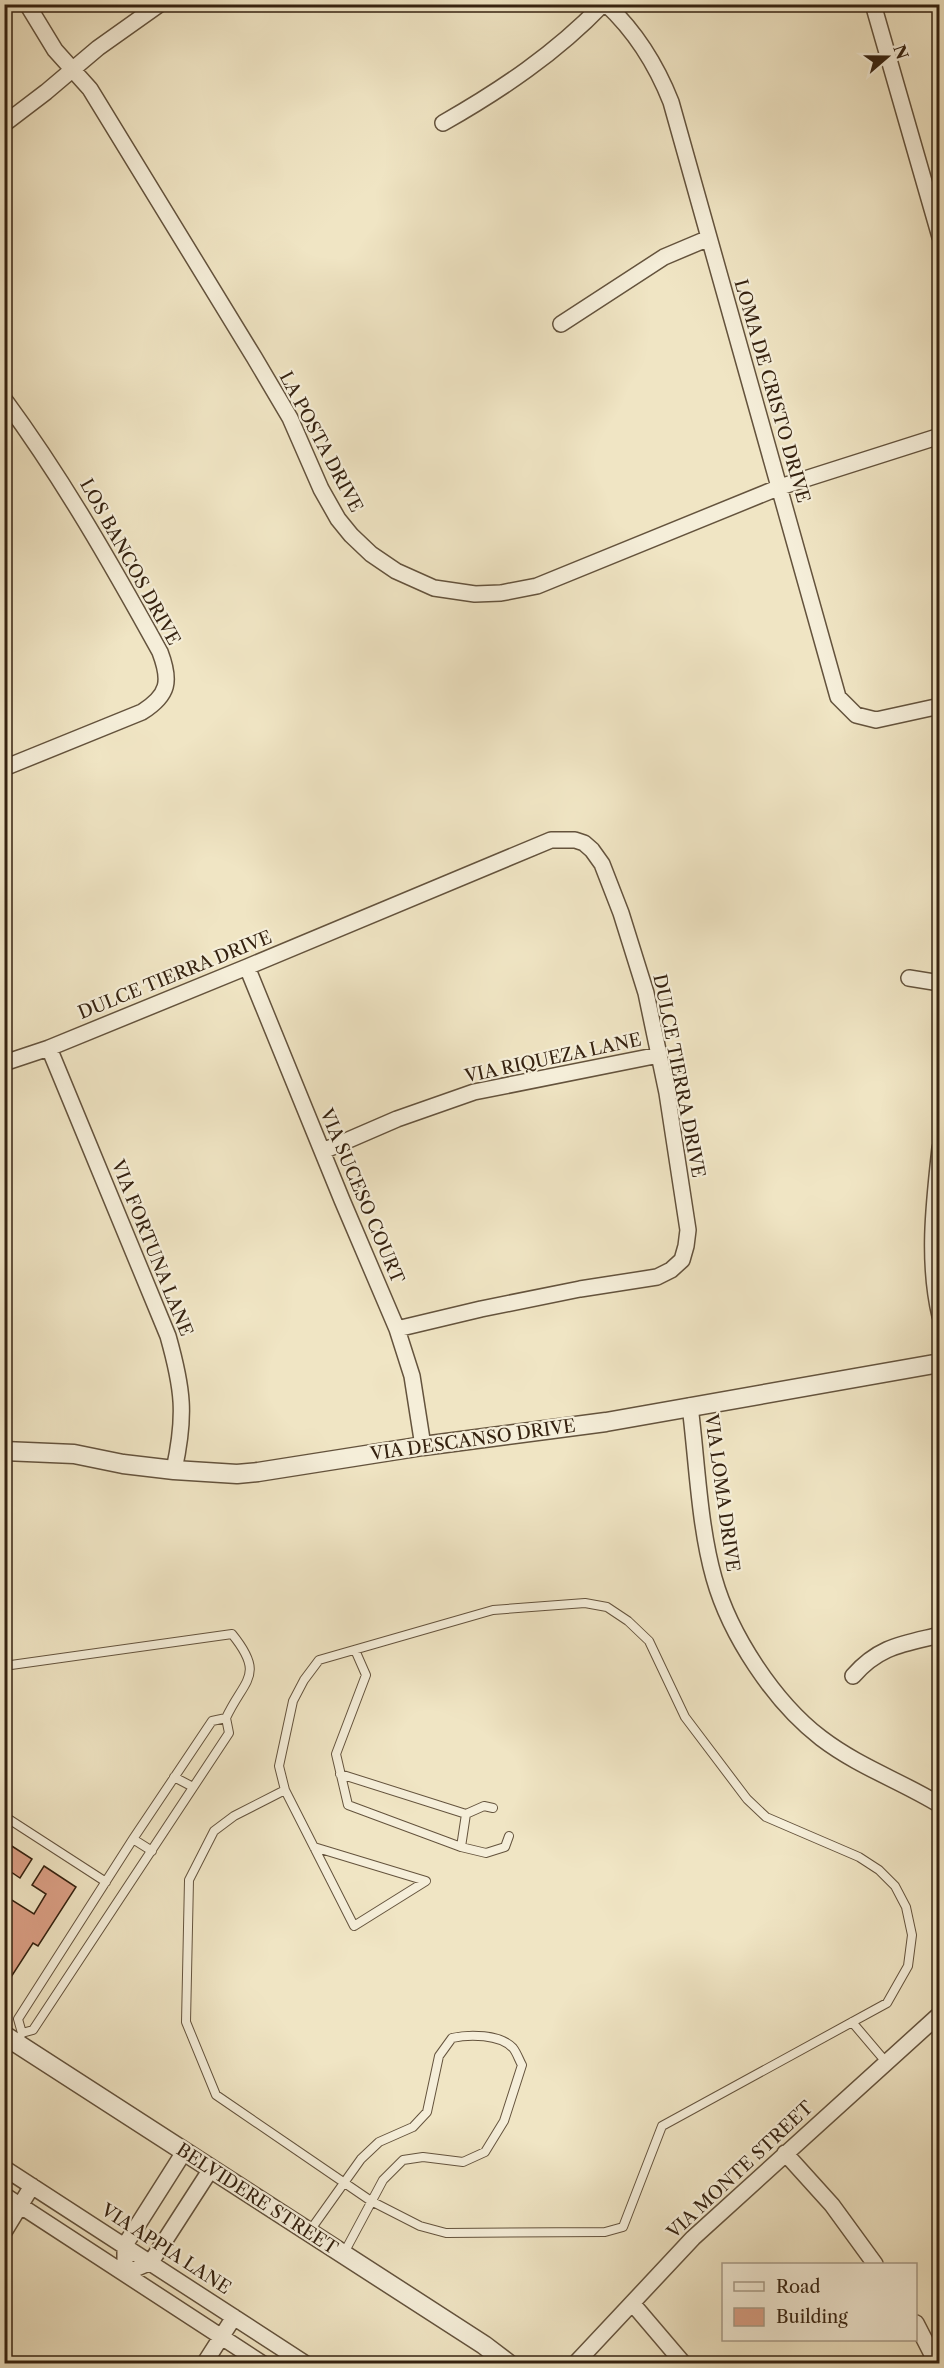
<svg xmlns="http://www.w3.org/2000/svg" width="944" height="2368" viewBox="0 0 944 2368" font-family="'Libre Caslon Text',serif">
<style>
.building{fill:#dba086;stroke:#352210;stroke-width:1.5}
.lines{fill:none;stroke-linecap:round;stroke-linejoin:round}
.service-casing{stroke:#64533d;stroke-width:10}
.minor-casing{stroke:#64533d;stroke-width:18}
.tertiary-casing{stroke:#64533d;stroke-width:21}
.service{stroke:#f5eed9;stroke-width:8}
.minor{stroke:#f5eed9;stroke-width:15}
.tertiary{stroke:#f5eed9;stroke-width:18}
.labels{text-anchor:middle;stroke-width:4.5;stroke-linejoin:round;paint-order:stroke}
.street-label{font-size:18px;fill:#352210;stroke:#f5eed9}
</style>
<rect width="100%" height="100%" fill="#f0e5c4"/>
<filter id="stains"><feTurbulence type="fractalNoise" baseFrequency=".00333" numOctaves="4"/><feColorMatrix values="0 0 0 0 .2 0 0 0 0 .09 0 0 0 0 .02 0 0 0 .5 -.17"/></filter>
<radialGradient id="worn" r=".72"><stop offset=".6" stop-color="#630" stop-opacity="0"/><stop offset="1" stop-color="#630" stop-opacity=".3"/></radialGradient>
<path class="building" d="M4 1841 32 1859 20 1878 8 1870 4 1876Z
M44 1866 76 1887 38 1946 33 1943 4 1988V1895L34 1914 46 1894 32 1885Z"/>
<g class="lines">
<defs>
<path id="service" d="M585 1603 607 1607 628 1621 649 1641 685 1717 747 1799 766 1817 859 1857 879 1870 895 1886 906 1907 912 1935 908 1966 887 2003 662 2126 623 2227 605 2232 446 2233 420 2226 371 2201 216 2095 186 2022 189 1880 214 1831 234 1816 285 1790 279 1766 293 1701 304 1680 319 1660 493 1610Z
M4 1666 232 1634C266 1676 244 1679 226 1718L229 1733 33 2030 22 2033
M340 1774 466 1814 461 1847 348 1805 336 1754 366 1675 355 1650
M174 1777 193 1787
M285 1790 354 1926 426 1881 314 1847
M466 1814 484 1806 493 1808
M4 1816 106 1882
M133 1839 152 1851
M461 1847 486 1853 505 1847 509 1836
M852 2022 886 2062
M20 2037 22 2033 18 2019 133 1839 212 1721 226 1718
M309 2232 361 2159 379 2142 413 2127 427 2112 439 2056 452 2038C469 2034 500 2034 513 2048 517 2053 519 2060 522 2065L504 2121 485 2152 463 2162 423 2157 403 2160 383 2180 344 2253"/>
<path id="minor" d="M27 4 55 50 90 89 254 357 290 418 321 489 338 519 351 535 371 554 396 571 434 588 475 594 501 593 537 586 780 487 940 436
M606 4C636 32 656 64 671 102L838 697 856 715 876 720 940 706
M873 4 940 237
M443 123C501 90 556 53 603 4
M4 124 46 92 98 48 160 4
M561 324 664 257 709 238
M4 399C63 479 112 565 160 652 171 681 169 695 142 712L4 768
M247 967 342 1200 397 1329 412 1376 423 1446
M909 978 940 983
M49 1048 168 1336C183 1389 186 1415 174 1470
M4 1063 49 1048 247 967 551 840H575L584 843 592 850 602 864 621 913 646 993 667 1093 688 1230 686 1246 682 1260 671 1270 657 1277 580 1289 481 1309 397 1329
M940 1148C934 1203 927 1261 940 1316
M323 1151 397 1119 474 1092 659 1055
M690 1406C697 1461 699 1525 714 1578 730 1635 774 1702 821 1738 859 1767 901 1781 940 1805
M853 1676C879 1646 903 1644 940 1635
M184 2152 125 2245V2273L151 2262 211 2169
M785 2153 832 2205 875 2264
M4 2168 306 2364
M4 2195 263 2364
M4 2232 32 2186
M632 2303 684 2364
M916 2323 937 2364
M204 2364 234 2317
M575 2364 693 2238 940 2014"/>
<path id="tertiary" d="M4 1451 74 1454 123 1464 174 1470 237 1474 258 1472 423 1446 606 1422 940 1363
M4 2035 484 2345 509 2364"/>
</defs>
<use href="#service" class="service-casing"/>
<use href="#minor" class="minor-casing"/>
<use href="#tertiary" class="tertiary-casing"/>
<use href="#service" class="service"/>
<use href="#minor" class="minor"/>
<use href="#tertiary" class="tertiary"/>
</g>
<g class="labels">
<g class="street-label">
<text transform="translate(772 391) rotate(74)" y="6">LOMA DE CRISTO DRIVE</text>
<text transform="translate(321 442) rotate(62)" y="6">LA POSTA DRIVE</text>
<text transform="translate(130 562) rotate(61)" y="6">LOS BANCOS DRIVE</text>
<text transform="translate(175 975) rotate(-22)" y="6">DULCE TIERRA DRIVE</text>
<text transform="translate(553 1058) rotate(-12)" y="6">VIA RIQUEZA LANE</text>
<text transform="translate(679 1076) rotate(79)" y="6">DULCE TIERRA DRIVE</text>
<text transform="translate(362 1196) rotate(67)" y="6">VIA SUCESO COURT</text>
<text transform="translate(152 1248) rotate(68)" y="6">VIA FORTUNA LANE</text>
<text transform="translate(473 1440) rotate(-8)" y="6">VIA DESCANSO DRIVE</text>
<text transform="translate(722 1493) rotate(82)" y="6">VIA LOMA DRIVE</text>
<text transform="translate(740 2170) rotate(-43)" y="6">VIA MONTE STREET</text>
<text transform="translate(257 2199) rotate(33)" y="6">BELVIDERE STREET</text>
<text transform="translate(166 2249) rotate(33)" y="6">VIA APPIA LANE</text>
</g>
</g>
<rect width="944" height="2368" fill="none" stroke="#f0e5c4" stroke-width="24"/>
<rect x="6" y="6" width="932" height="2356" fill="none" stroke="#352210" stroke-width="3"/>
<rect x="12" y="12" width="920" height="2344" fill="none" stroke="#352210" stroke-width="1.5"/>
<rect x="722" y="2263" width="195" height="78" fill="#f5eed9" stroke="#a89c89" stroke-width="1.5"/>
<rect x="734" y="2282" width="30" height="9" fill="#f5eed9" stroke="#a89c89" stroke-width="1.5"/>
<text x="776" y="2293" font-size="18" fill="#352210">Road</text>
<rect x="734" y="2308" width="30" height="18" fill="#dba086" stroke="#a89c89" stroke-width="1.5"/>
<text x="776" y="2323" font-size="18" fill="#352210">Building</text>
<g transform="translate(887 57) rotate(70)" stroke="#f5eed9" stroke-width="4.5" paint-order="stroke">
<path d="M0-4.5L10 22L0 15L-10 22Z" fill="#352210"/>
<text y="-9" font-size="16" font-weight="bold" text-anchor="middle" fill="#352210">N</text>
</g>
<rect width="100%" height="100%" filter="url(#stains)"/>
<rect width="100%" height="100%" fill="url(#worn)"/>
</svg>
